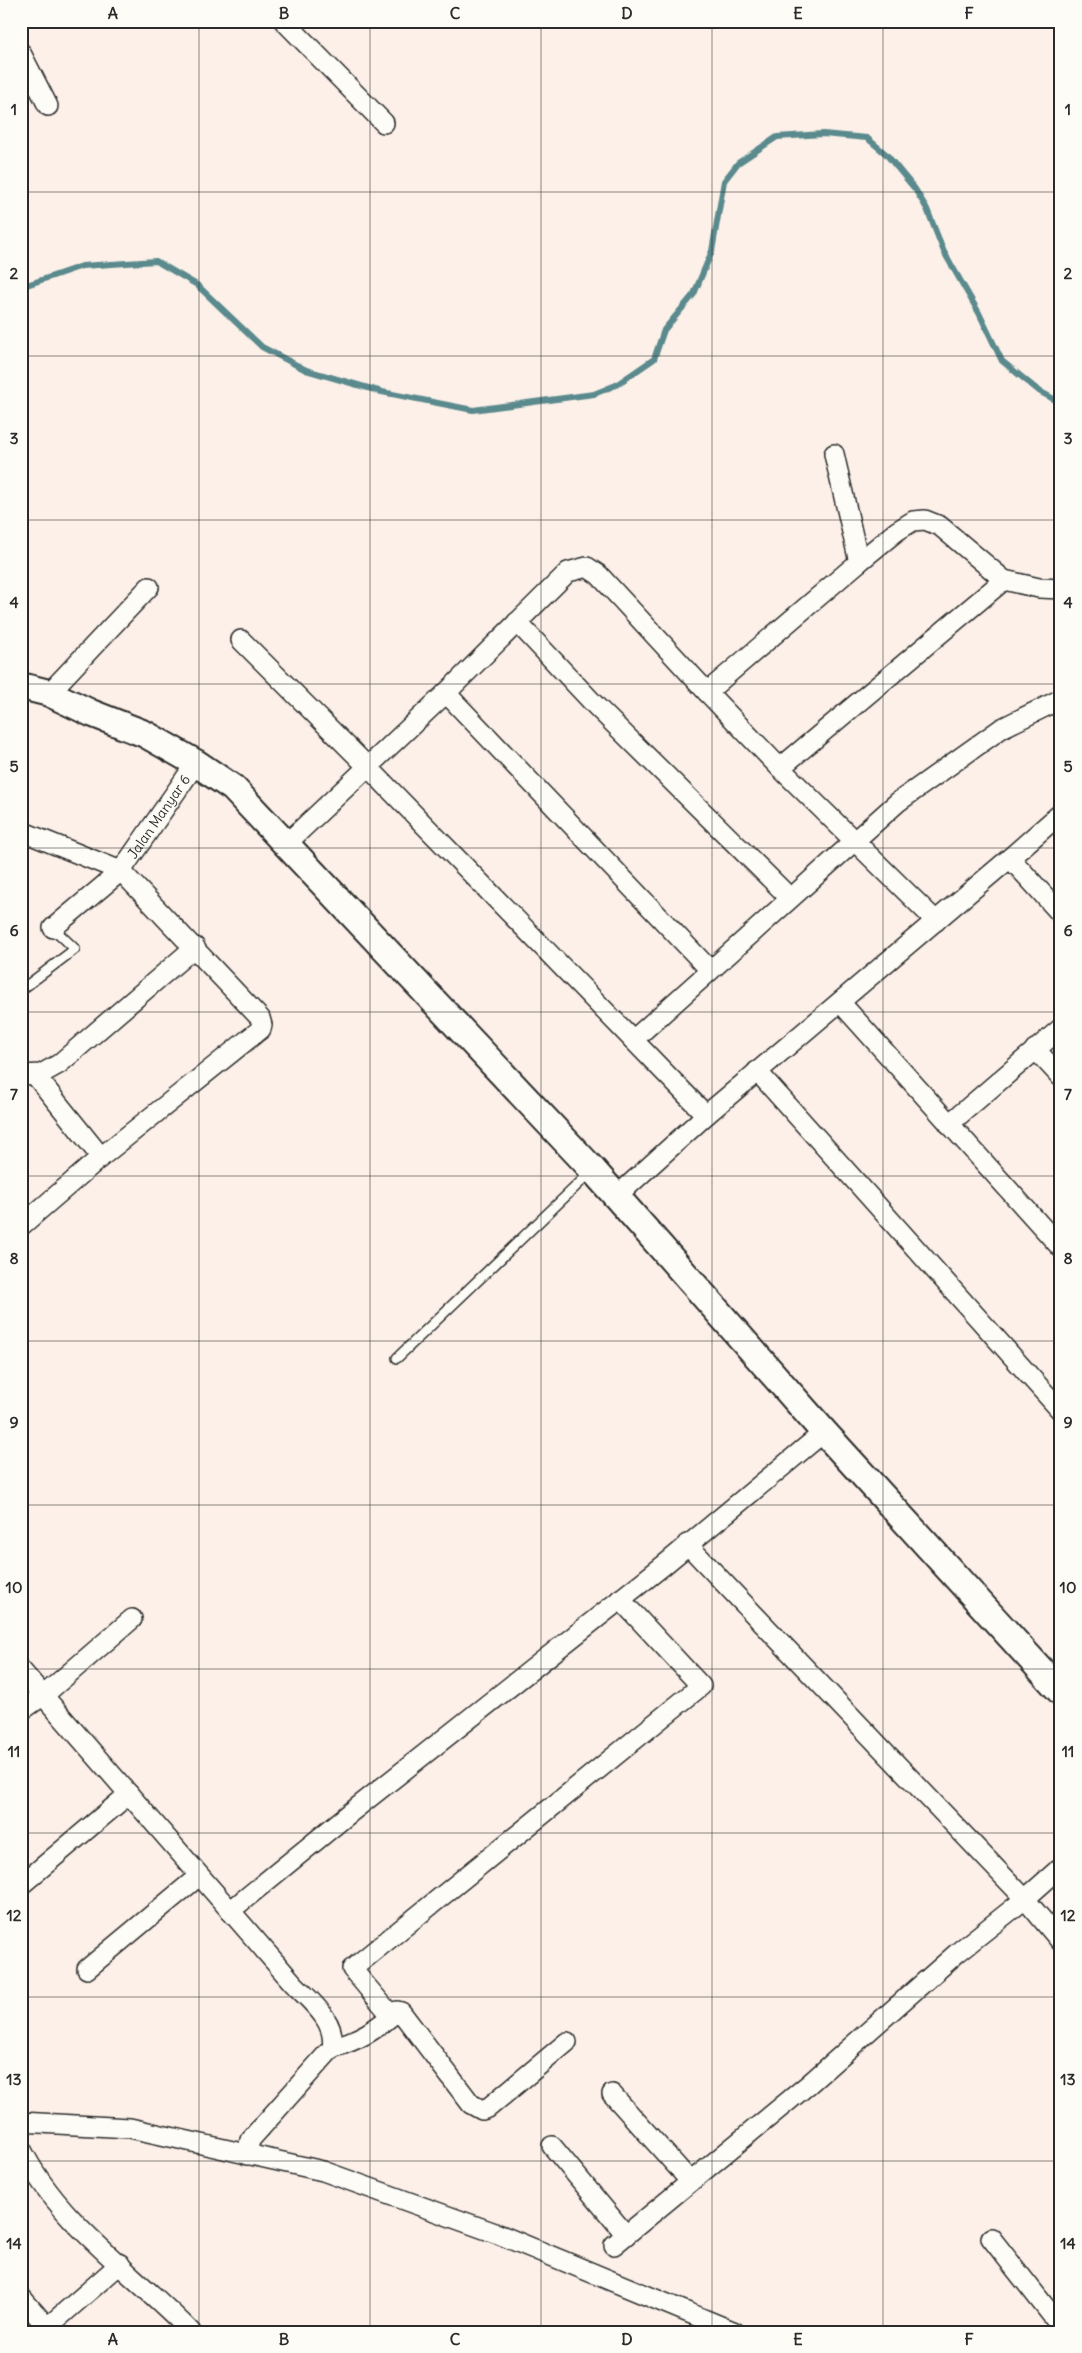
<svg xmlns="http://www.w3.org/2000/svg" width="1082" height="2353" viewBox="0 0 1082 2353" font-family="Delius,sans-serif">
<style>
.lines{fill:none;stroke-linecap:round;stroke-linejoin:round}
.stream{stroke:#5a8a8d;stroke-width:6}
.lane-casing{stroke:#2b2b2b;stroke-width:12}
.street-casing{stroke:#2b2b2b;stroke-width:22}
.secondary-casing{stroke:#2b2b2b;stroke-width:30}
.lane{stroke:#fdfcf7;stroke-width:9}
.street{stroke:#fdfcf7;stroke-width:19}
.secondary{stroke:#fdfcf7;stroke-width:26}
.grid{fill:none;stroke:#2b2b2b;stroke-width:1;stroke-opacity:0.55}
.labels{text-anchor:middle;stroke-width:4;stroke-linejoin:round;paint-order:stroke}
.street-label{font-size:14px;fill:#2b2b2b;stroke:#fdfcf7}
.neatline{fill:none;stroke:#2b2b2b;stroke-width:2}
.grid-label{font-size:16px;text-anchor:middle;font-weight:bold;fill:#2b2b2b}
</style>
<rect width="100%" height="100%" fill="#fcf0e8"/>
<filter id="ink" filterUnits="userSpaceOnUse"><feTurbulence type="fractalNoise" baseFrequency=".02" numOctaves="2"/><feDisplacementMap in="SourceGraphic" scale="10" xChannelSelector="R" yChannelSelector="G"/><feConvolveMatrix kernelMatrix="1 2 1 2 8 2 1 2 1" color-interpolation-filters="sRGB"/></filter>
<g filter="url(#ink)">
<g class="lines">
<path class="stream" d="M21 287 82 266 156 261 197 285 262 347 306 370 382 392 473 410 594 394 616 385 654 359 664 330 694 294 712 251 724 181 738 163 777 137 823 134 867 138 886 154 915 189 927 209 944 252 979 313 1002 361 1039 391 1061 403"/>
<defs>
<path id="lane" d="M21 990 75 949 53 928
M397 1358 592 1171"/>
<g id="street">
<path d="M284 21 384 123"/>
<path d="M21 53 48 106"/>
<path d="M834 454 859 562"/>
<path d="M517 622 596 706 790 898"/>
<path d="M241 640 368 767 706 1115"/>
<path d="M707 692 859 562 897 531 913 521 925 520 940 526 1004 580 1039 588 1061 589"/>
<path d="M49 693 149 587"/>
<path d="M446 693 710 970"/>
<path d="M780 768 1004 580"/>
<path d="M21 831 121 871 260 1018 262 1025 261 1029 101 1157 21 1226"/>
<path d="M285 845 446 693 568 572 587 567 599 575 707 692 780 768 936 921"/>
<path d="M1010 858 1061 914"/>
<path id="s1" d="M53 928 121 871 196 763"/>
<path d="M840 1002 1061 1248"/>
<path d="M633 1040 898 802 1002 728 1061 699"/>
<path d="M1035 1049 1061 1077"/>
<path d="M757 1071 1061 1411"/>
<path d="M21 1075 41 1074 59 1064 195 947"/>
<path d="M35 1075 101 1157"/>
<path d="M949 1124 1061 1028"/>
<path d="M617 1196 706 1115 1010 858 1061 813"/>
<path d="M687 1544 1025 1899 1061 1942"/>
<path d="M21 1670 293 1983C310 2001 337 2021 332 2048L250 2140 247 2155"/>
<path d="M21 1711 44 1695 132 1619"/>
<path d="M21 1885 129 1794"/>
<path d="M230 1911 350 1813 664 1565 824 1432"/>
<path d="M87 1969 199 1876"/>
<path d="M385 2008 352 1969 701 1686 620 1599"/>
<path d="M332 2048C359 2040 376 2030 397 2011L401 2012 471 2104 482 2110 488 2108 567 2042"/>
<path d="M612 2094 690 2181"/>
<path d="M21 2122 130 2128 323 2171 498 2234 735 2332"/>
<path d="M552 2146 626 2235"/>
<path d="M21 2148C58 2223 134 2273 191 2332"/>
<path d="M991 2238 1061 2327"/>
<path d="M614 2245 809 2084 957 1953 1025 1899 1061 1867"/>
<path d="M21 2297 47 2327"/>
<path d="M42 2332 120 2264"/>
</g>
<path id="secondary" d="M21 686 49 693 91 713 145 734 196 763 233 788 593 1170 824 1432 1061 1692"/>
</defs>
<use href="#lane" class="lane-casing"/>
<use href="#street" class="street-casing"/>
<use href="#secondary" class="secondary-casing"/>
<use href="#lane" class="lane"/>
<use href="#street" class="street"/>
<use href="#secondary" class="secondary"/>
</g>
</g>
<path class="grid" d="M199 21V2332M370 21V2332M541 21V2332M712 21V2332M883 21V2332M21 192H1061M21 356H1061M21 520H1061M21 684H1061M21 848H1061M21 1012H1061M21 1176H1061M21 1341H1061M21 1505H1061M21 1669H1061M21 1833H1061M21 1997H1061M21 2161H1061"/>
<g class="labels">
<g class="street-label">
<text dy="5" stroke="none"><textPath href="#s1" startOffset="155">Jalan Manyar 6</textPath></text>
</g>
</g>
<rect width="1082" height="2353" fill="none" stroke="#fdfcf7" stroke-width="55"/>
<rect x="28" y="28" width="1026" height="2298" class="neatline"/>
<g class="grid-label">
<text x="113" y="19">A</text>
<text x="284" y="19">B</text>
<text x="455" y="19">C</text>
<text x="627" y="19">D</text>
<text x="798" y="19">E</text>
<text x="969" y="19">F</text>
<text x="14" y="115">1</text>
<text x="1068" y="115">1</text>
<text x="14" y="279">2</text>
<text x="1068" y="279">2</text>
<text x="14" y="444">3</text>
<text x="1068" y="444">3</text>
<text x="14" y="608">4</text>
<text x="1068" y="608">4</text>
<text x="14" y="772">5</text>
<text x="1068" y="772">5</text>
<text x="14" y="936">6</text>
<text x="1068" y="936">6</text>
<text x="14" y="1100">7</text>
<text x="1068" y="1100">7</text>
<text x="14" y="1264">8</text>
<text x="1068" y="1264">8</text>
<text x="14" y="1428">9</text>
<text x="1068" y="1428">9</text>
<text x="14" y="1593">10</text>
<text x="1068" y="1593">10</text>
<text x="14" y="1757">11</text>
<text x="1068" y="1757">11</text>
<text x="14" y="1921">12</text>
<text x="1068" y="1921">12</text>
<text x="14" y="2085">13</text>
<text x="1068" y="2085">13</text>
<text x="14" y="2249">14</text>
<text x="1068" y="2249">14</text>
<text x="113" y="2345">A</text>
<text x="284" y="2345">B</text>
<text x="455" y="2345">C</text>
<text x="627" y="2345">D</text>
<text x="798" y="2345">E</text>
<text x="969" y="2345">F</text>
</g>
</svg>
